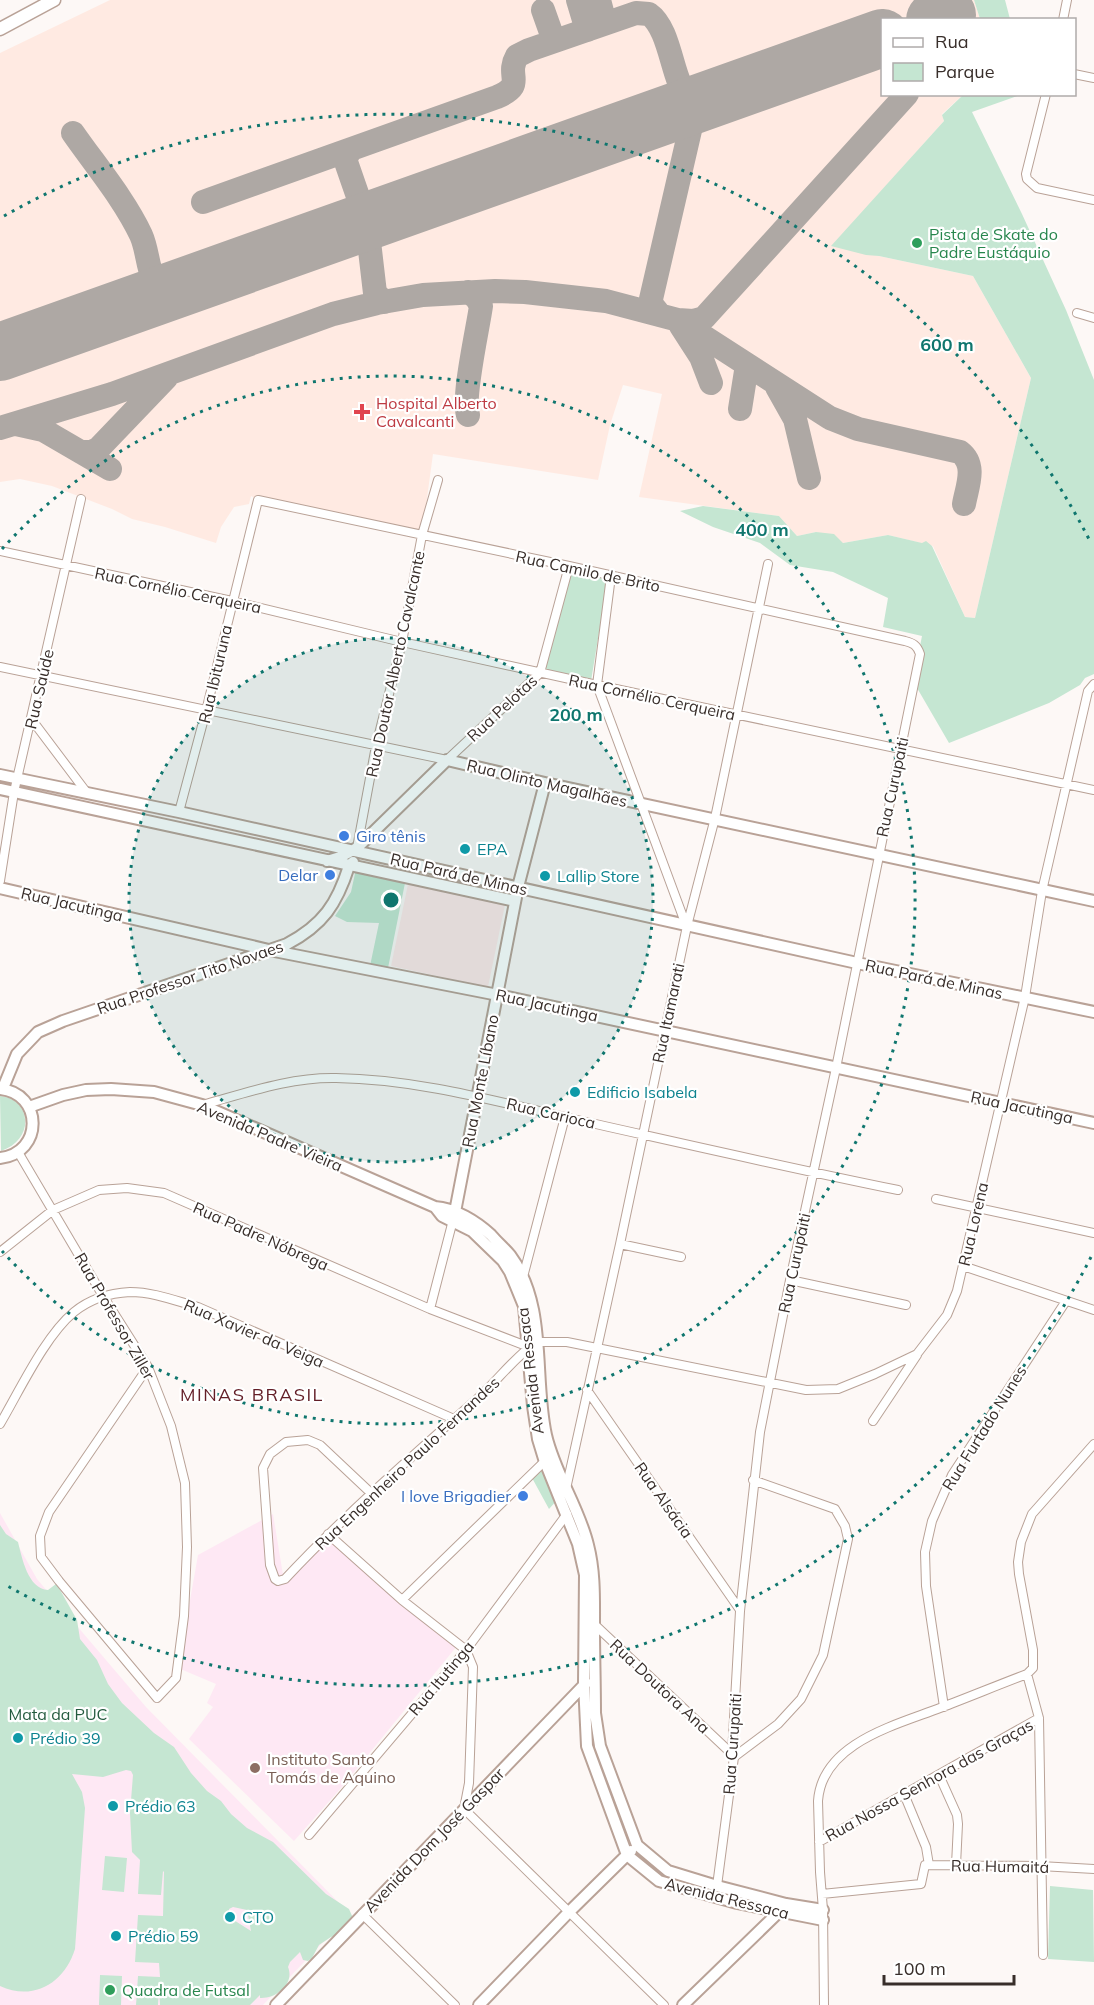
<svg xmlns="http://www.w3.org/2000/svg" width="1094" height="2005" viewBox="0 0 1094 2005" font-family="Mulish,sans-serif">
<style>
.commercial{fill:#ffe9e9}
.built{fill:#ffeae2}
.education{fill:#fee8f4}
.green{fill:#c5e6d2;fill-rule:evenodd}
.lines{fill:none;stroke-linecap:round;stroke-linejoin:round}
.taxiway{stroke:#aea8a4;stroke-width:24}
.runway{stroke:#aea8a4;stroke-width:58}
.street-casing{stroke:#b9a297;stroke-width:10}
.secondary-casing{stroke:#b9a297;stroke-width:14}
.primary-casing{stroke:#b9a297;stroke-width:15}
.street{stroke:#fff;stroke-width:8}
.secondary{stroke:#fff;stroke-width:10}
.primary{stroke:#fff;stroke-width:12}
.ring{fill:none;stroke:#0f766e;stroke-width:3;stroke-dasharray:3 6}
.leisure-dot{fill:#2e9e5b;stroke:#fff;stroke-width:2}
.health-dot{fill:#e0444e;stroke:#fff;stroke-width:2}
.shop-dot{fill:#3f7fe0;stroke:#fff;stroke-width:2}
.culture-dot{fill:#0f9aa8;stroke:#fff;stroke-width:2}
.education-dot{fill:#8d6e63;stroke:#fff;stroke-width:2}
.labels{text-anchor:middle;stroke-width:4.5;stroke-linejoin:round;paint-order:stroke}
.leisure-label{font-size:16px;fill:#27864d;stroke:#fff;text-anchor:start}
.health-label{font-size:16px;fill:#be3a42;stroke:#fff;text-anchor:start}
.street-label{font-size:16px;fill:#382e2a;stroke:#fff}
.shop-label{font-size:16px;fill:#366cbe;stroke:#fff;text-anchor:end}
.culture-label{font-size:16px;fill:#0d838f;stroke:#fff;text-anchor:start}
.park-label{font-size:16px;fill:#245b3f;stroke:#fff}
.education-label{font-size:16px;fill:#785e54;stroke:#fff;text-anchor:start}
.neighbourhood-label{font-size:18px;letter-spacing:1.5px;fill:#631e27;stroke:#fff}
.centre{fill:#0f766e;stroke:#fff;stroke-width:3}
.ring-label{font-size:18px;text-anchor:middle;font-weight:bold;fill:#0f766e;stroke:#fff;stroke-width:4.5;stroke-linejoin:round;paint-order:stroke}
</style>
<rect width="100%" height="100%" fill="#fdf8f6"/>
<path class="commercial" d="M408 884 505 905 488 987 391 966Z"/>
<path class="built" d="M110 0H974L980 19 882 20V94L963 95 942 114 944 121 832 246 973 276 1031 378 975 618 965 617 933 546 888 535 843 543 816 532 797 536 779 516 639 497 662 394 623 385 610 425 598 480 433 454 422 535 258 500 251 496 249 504 234 507 221 527 216 543 165 527 132 519 112 509 52 486 20 479 0 482V53Z"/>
<path class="education" d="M0 1513 37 1579 146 1707 350 1914 263 2005H0Z
M273 1514 284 1581 325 1537 457 1646 341 1788 294 1841 189 1739 213 1707 207 1703 216 1684 178 1668 198 1555Z"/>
<path class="green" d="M974 0H1005L1010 19H980Z
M963 95H1020L972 112 1022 214 1066 310 1094 380V674L1085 678 1080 685 1049 703 949 743 913 681 922 636 883 627 888 598 833 572 790 565 760 543 713 527 680 511 703 506 779 516 797 536 816 532 834 534 843 543 888 535 922 543 926 541 932 546 965 617 975 618 1031 378 973 276 879 256 866 255 831 246 944 121 942 115Z
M572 571 608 578 591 681 544 671Z
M356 869 405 883 388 968 370 966 379 923 347 922 335 916 351 892Z
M0 1096C32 1099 35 1140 1 1151Z
M542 1462 558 1499 549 1509 531 1476Z
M0 1525 6 1534 18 1542C22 1558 28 1589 48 1590L56 1584 59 1588 77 1620 80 1639 97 1660 108 1684 122 1703 154 1733 174 1747 191 1773 207 1791 221 1801 231 1814 247 1828 273 1842 326 1894 349 1909 353 1918 341 1934 331 1937 319 1945 312 1958 308 1961 303 1960 300 1952 290 1962 288 1967C295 1984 276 1999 260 1998V1995L250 2005H160L159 1988 158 2005H136L138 1976 160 1977 159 1963 135 1962 138 1915 163 1916 164 1872 163 1871 161 1895 138 1894 140 1860 132 1852 130 1813 133 1775 131 1771 126 1770 103 1777 72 1774 82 1792 85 1808 75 1949C65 1982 34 2002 0 1986ZM233 1907 247 1910 251 1931 229 1917V1909Z
M105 1856 127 1858 124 1892 102 1890Z
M1050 1886 1093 1890 1094 1962 1048 1959Z
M100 1975 122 1976 121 2005H99Z"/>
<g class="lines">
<path class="taxiway" d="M578 0 587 30
M599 0 605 23
M543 10 554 41
M942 17 944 20
M665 116C678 119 685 123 688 137
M73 133C96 166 124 199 141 235 150 255 146 279 165 294
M350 151 345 159 363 211 379 217
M203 202 497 97C527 84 505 77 517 56L529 50 636 13 649 14C672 30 672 86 689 97 694 100 702 100 707 101
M375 219 371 224 368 233 375 293 384 302
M468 292 476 297 481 306C478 328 462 398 468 415
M660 315 652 305 651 299 694 113 700 105 707 101
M678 320 693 321 704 318 907 94
M681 326 701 357 711 383
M777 387 795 419 809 478
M740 409 747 365
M16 424 43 430 110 469
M0 428 112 394 333 314 377 303 423 295 495 291 525 292 606 301 678 320 830 418 858 429 960 452C977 465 967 487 964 504
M81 452H91L98 449 166 378"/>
<path class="runway" d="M935 20 947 15
M0 352 882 38"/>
<defs>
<path id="street" d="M1063 20 1067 0
M1074 74 1094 78
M1046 94 1026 174 1027 179 1037 188 1094 200
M1077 313 1094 318
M0 551 232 601 402 642 597 685 1094 790
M611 576 597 685 686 925
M0 667 447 760 540 673 569 566
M32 720 87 793
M179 812 206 711 258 500 569 566 905 641C913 643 917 645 920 654L836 1068 790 1280 760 1432 740 1611 732 1754 734 1757 717 1886
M357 848 376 746 402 642 422 535 438 480
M0 881 14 792 81 499
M202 1105C246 1093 290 1077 336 1078 416 1079 495 1101 573 1119 681 1143 789 1168 898 1190
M18 1152 103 1296 148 1367 171 1426 185 1483 187 1547 184 1616 176 1678 157 1698 59 1581 41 1557 40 1536 49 1512 148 1367
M936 1199 1094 1233
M620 1244 681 1257
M0 1252 53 1210 99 1190 127 1188 164 1193 430 1309 529 1347
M963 1266 1094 1310
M523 1277 565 1117
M790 1280 906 1305
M430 1309 453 1220
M587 1390 740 1610
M873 1421 917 1355
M0 1424C20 1390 45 1336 74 1312 90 1299 110 1293 130 1292 154 1292 176 1301 198 1307L454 1419
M566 1489 620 1244 687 926 715 818 768 564
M372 1494 320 1445 308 1440 286 1442 270 1454 263 1468 270 1565 275 1579 278 1581 285 1579C345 1515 411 1457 477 1399 497 1381 514 1358 536 1342H567L806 1390 838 1389 875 1374 917 1354 947 1315 957 1291 1025 997 1042 891 1088 691 1094 684
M328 1534 402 1600 466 1650 473 1667 469 1783 464 1809 664 2005
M402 1600 547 1459
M592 1624H594L732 1754
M1027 1674 1039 1718 1043 1955
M944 1707 926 1586 925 1552 932 1521 952 1475 1066 1301
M734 1757 778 1724 801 1699 823 1655 848 1539 845 1526 835 1509 753 1480
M939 1775 957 1815 958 1824 956 1865
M904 1794 926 1847 929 1865
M309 1835 466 1650 567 1514
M819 1842 1039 1718
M822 1894 921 1884 925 1865 1040 1866 1094 1869
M362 1914 455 2005
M824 2005 823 1910 820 1872 818 1801C822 1743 896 1725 940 1708 969 1697 998 1685 1027 1674L1033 1668V1650L1019 1574 1018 1562 1021 1542 1032 1514 1094 1444"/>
<path id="secondary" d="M0 775 179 812 857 963 1094 1012
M0 789 515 901
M327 861 340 857 357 848 447 760 545 783 1094 901
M0 888 269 950 498 995 1094 1123
M3 1088 17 1054 38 1032 63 1021 287 944C323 925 337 904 349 866L353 862
M0 1089C43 1093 44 1153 0 1158
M29 1107 63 1095 86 1090 111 1089 154 1092 202 1105 435 1207C455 1208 477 1222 491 1235 497 1242 504 1248 510 1255 548 1306 533 1376 546 1435 555 1474 579 1507 588 1545 595 1572 594 1599 594 1627 594 1656 595 1684 595 1713L600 1746 637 1845 668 1871 717 1886 786 1904 823 1910
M435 1207 442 1216 472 1231 503 1261 510 1272 524 1306 533 1406 538 1439 545 1462 578 1544 585 1575 584 1683 587 1746 627 1855 659 1881 737 1903 823 1920
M454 1217 518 887 545 783
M276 2005 586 1683
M479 2005 569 1912 631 1851
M683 2005 782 1909"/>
<path id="primary" d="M0 29 54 0"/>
</defs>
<use href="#street" class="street-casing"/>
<use href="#secondary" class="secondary-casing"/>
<use href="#primary" class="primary-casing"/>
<use href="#street" class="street"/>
<use href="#secondary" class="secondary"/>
<use href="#primary" class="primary"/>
</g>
<circle cx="391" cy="900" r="262" fill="#0f766e" fill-opacity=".12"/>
<g class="ring">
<circle cx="391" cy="900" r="262"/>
<path d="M2 549A524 524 0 1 1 2 1251"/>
<path d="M1091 1257A786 786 0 0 1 4 1584M4 216A786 786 0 0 1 1091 543"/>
</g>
<g class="leisure-dot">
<circle cx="917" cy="243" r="6"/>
<circle cx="110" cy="1990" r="6"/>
</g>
<path class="health-dot" d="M359 403h6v6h6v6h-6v6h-6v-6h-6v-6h6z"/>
<g class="shop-dot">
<circle cx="344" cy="836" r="6"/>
<circle cx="330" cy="875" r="6"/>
<circle cx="523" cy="1496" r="6"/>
</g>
<g class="culture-dot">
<circle cx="465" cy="849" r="6"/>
<circle cx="545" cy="876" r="6"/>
<circle cx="575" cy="1092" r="6"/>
<circle cx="18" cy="1738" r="6"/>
<circle cx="113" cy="1806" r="6"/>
<circle cx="230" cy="1917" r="6"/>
<circle cx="116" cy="1936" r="6"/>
</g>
<circle class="education-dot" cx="255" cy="1768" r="6"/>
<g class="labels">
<g class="leisure-label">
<text x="929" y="240">Pista de Skate do<tspan x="929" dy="18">Padre Eustáquio</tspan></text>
<text x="122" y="1996">Quadra de Futsal</text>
</g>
<g class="health-label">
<text x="376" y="409">Hospital Alberto<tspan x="376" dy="18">Cavalcanti</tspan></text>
</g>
<g class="street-label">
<text transform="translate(588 571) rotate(12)" y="6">Rua Camilo de Brito</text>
<text transform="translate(178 590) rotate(12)" y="6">Rua Cornélio Cerqueira</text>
<text transform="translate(395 664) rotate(-78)" y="6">Rua Doutor Alberto Cavalcante</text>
<text transform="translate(215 674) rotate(-77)" y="6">Rua Ibituruna</text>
<text transform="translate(39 689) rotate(-77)" y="6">Rua Saúde</text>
<text transform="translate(652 697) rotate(12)" y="6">Rua Cornélio Cerqueira</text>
<text transform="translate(502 708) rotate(-43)" y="6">Rua Pelotas</text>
<text transform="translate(547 783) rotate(13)" y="6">Rua Olinto Magalhães</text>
<text transform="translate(892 787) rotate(-78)" y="6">Rua Curupaiti</text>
<text transform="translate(459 874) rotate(13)" y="6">Rua Pará de Minas</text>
<text transform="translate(72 904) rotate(13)" y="6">Rua Jacutinga</text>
<text transform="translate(190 977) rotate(-19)" y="6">Rua Professor Tito Novaes</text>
<text transform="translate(934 979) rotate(12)" y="6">Rua Pará de Minas</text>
<text transform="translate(547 1005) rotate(12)" y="6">Rua Jacutinga</text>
<text transform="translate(668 1013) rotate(-78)" y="6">Rua Itamarati</text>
<text transform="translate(480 1081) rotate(-79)" y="6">Rua Monte Líbano</text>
<text transform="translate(1022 1107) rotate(12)" y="6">Rua Jacutinga</text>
<text transform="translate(551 1113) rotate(13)" y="6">Rua Carioca</text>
<text transform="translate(270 1136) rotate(23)" y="6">Avenida Padre Vieira</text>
<text transform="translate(973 1224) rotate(-77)" y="6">Rua Lorena</text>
<text transform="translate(261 1236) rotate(24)" y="6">Rua Padre Nóbrega</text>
<text transform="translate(794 1263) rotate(-78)" y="6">Rua Curupaiti</text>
<text transform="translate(115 1316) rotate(60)" y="6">Rua Professor Ziller</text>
<text transform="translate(254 1333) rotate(23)" y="6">Rua Xavier da Veiga</text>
<text transform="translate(530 1371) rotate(-97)" y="6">Avenida Ressaca</text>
<text transform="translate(984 1428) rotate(-58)" y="6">Rua Furtado Nunes</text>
<text transform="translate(407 1463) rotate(-43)" y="6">Rua Engenheiro Paulo Fernandes</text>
<text transform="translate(664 1500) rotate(55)" y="6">Rua Alsácia</text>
<text transform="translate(441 1678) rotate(-50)" y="6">Rua Itutinga</text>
<text transform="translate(660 1686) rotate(43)" y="6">Rua Doutora Ana</text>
<text transform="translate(732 1744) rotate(-86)" y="6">Rua Curupaiti</text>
<text transform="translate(929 1780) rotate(-29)" y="6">Rua Nossa Senhora das Graças</text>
<text transform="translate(434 1840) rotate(-46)" y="6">Avenida Dom José Gaspar</text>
<text transform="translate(1000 1866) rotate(1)" y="6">Rua Humaitá</text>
<text transform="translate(727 1898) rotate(14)" y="6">Avenida Ressaca</text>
</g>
<g class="shop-label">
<text x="356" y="842" text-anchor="start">Giro tênis</text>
<text x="318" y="881">Delar</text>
<text x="511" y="1502">I love Brigadier</text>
</g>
<g class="culture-label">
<text x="477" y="855">EPA</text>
<text x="557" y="882">Lallip Store</text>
<text x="587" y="1098">Edificio Isabela</text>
<text x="30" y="1744">Prédio 39</text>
<text x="125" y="1812">Prédio 63</text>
<text x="242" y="1923">CTO</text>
<text x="128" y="1942">Prédio 59</text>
</g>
<g class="park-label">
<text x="58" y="1720">Mata da PUC</text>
</g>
<g class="education-label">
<text x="267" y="1765">Instituto Santo<tspan x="267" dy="18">Tomás de Aquino</tspan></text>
</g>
<g class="neighbourhood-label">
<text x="252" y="1401">MINAS BRASIL</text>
</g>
</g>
<circle cx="391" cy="900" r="9" class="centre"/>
<g class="ring-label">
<text x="947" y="351">600 m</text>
<text x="762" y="536">400 m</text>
<text x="576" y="721">200 m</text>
</g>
<rect x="881" y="18" width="195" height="78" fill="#ffffff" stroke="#afabaa" stroke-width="1.5"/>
<rect x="893" y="38" width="30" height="9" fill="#ffffff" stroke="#afabaa" stroke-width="1.5"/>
<text x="935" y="48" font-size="18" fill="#382e2a">Rua</text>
<rect x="893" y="63" width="30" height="18" fill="#c5e6d2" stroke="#afabaa" stroke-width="1.5"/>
<text x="935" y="78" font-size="18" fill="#382e2a">Parque</text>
<path d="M884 1975v9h130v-9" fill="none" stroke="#382e2a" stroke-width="3"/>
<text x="893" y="1975" font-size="18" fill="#382e2a" stroke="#ffffff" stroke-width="4.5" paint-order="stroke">100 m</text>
</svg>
